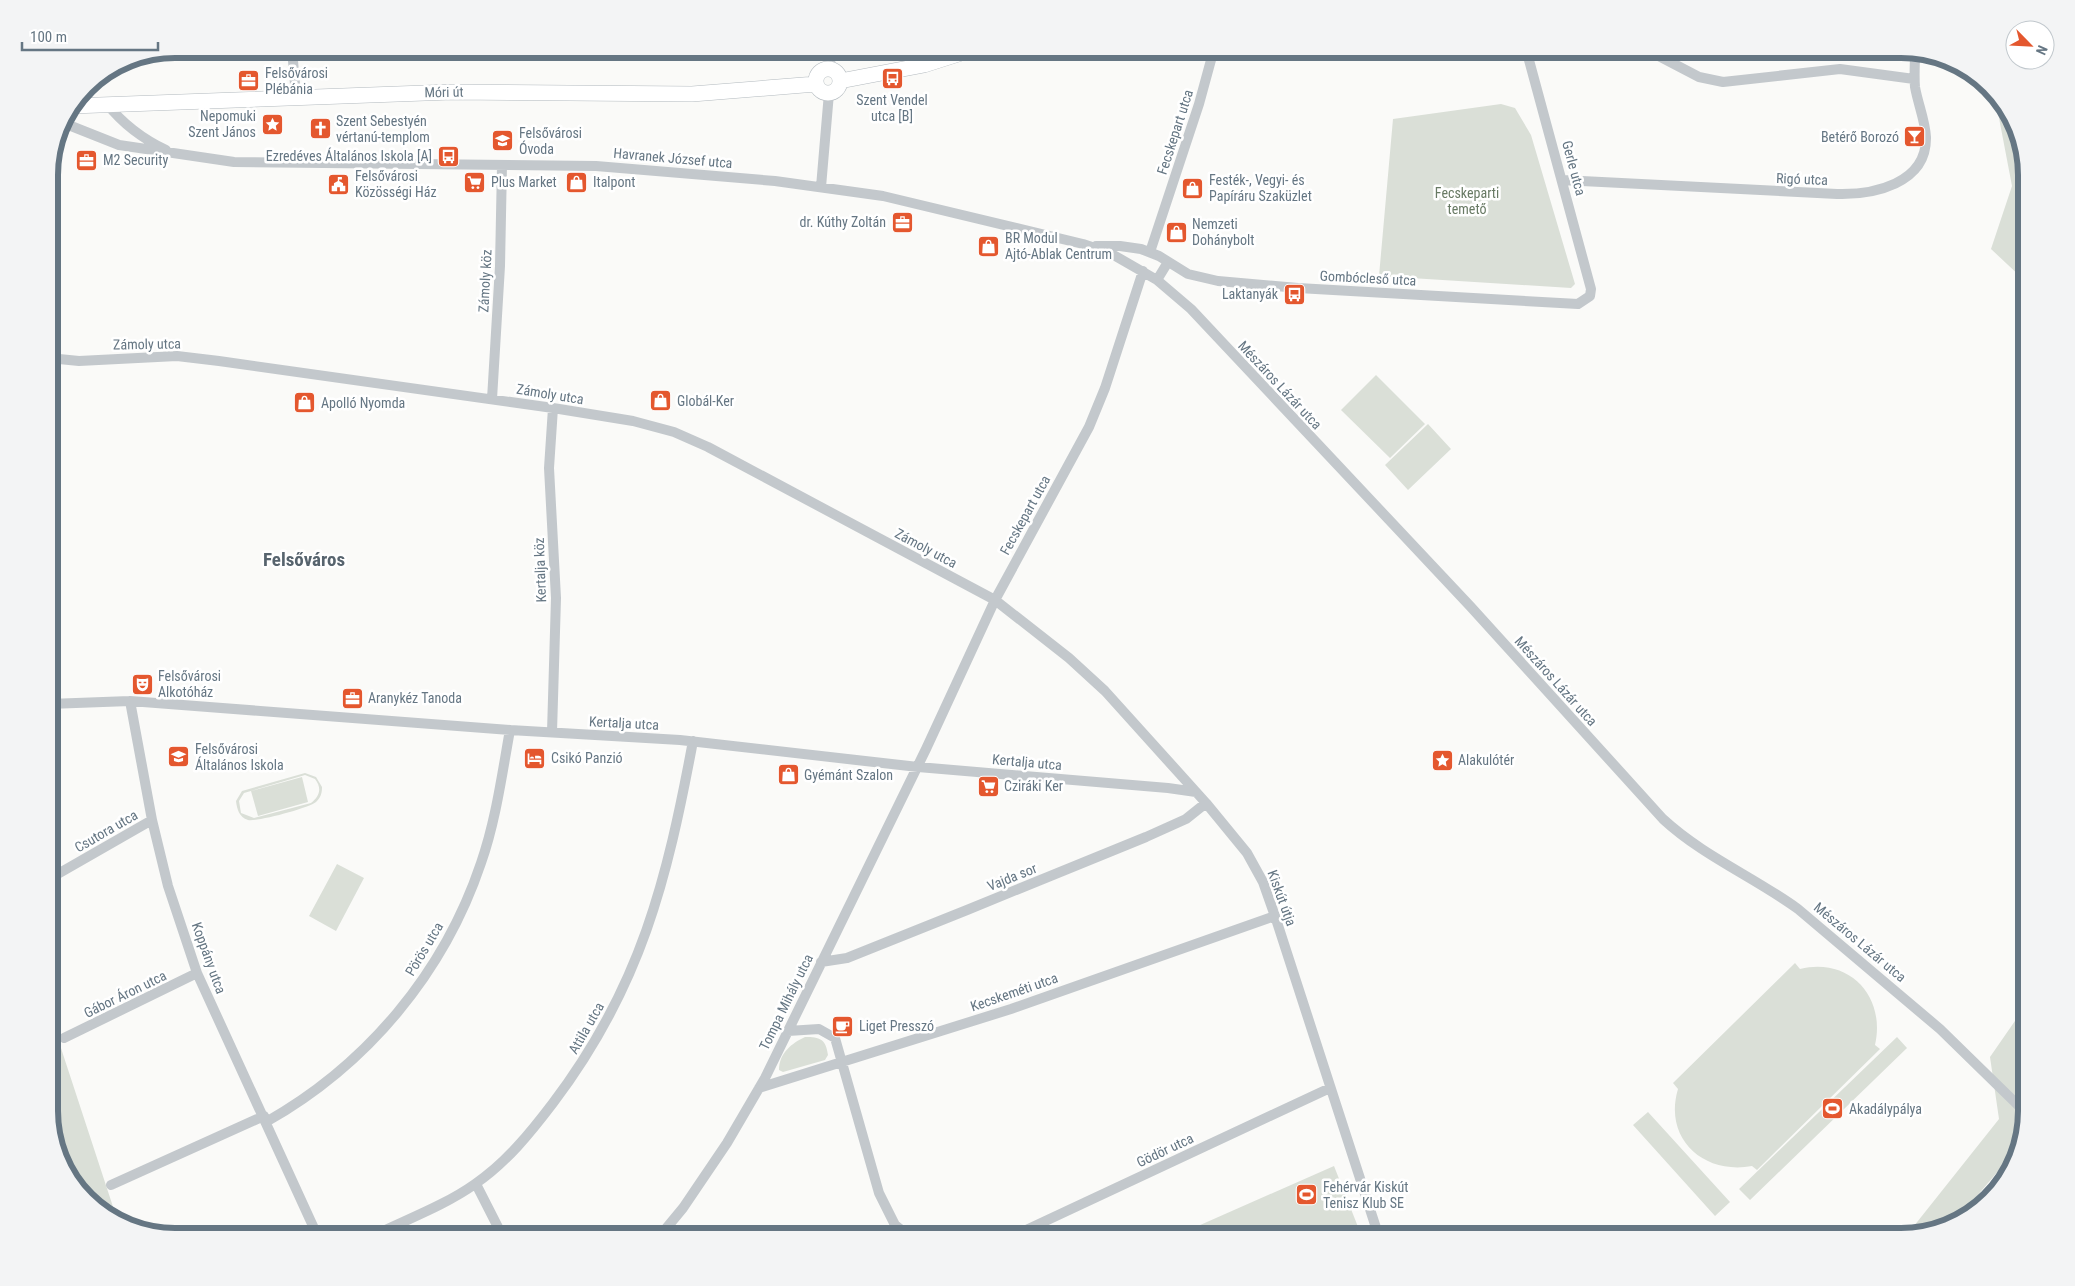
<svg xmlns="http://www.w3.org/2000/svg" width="2075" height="1286" viewBox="0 0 2075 1286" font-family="'Roboto Condensed',sans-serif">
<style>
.green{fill:#dadfd7;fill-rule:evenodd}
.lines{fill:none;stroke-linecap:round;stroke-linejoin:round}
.secondary-casing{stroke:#b3babf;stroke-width:16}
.minor{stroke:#c3c8cc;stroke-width:10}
.secondary{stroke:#fff;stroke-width:15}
.labels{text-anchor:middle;stroke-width:5;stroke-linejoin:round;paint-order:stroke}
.poi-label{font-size:14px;fill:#657683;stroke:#fff;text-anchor:start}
.street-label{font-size:14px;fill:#657683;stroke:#fff}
.park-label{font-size:14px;fill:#687a64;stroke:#fff}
.district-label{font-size:19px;font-weight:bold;fill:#57646e;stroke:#fff}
.rim{fill:none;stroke:#657683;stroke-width:6}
</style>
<rect width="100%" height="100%" fill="#fafaf8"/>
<path class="green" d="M1995 97 2009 111 2026 167V290L2023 279 1991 249 2012 186Z
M1501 104 1515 108 1531 135 1575 284 1571 288 1379 276 1393 119Z
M1376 375 1425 424 1390 458 1341 410Z
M1428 424 1451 449 1408 490 1385 465Z
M305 773 316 777 322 787C322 793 321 797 316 802 309 808 257 822 248 820 239 817 237 809 236 801L242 791ZM305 775 315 779C322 788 320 796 311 803L254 818 241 813 239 801 244 793Z
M302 777 308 802 258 816 251 791Z
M337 864 364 878 336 931 309 916Z
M1795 963 1800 969C1850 957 1886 997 1875 1045L1880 1049 1757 1170 1752 1166C1704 1175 1663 1139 1678 1089L1673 1083Z
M2026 1005V1112L2016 1150 1954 1223 1906 1236 1999 1119 1990 1057Z
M805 1037C820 1037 826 1039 828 1055L825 1060 783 1072 779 1070C779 1053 792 1043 805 1037Z
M1897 1037 1907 1048 1750 1200 1739 1189Z
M58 1039 118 1222 111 1220 66 1175 49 1119V1044Z
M1648 1112 1730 1202 1715 1216 1633 1125Z
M1334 1166 1362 1237H1173Z"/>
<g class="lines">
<defs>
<path id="secondary" d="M816 81a12 12 0 1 1 24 0a12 12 0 1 1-24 0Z
M840 81 924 65 974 49
M72 106 452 92 692 94 816 84"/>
</defs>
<use href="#secondary" class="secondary-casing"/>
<path class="minor" d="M292 49 296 96
M829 49 831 69
M1637 49 1653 53 1699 77 1723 82 1840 69 1914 79
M107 104C123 124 143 139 166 150
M61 122 119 145 234 162 596 166 775 181 883 196 1083 244 1110 253 1157 280 1191 309 1470 606 1663 819C1703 856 1754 877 1798 909L1940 1029 2026 1113
M1562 180 1837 194C1873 195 1927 184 1926 137 1925 120 1918 104 1915 87 1914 76 1915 64 1915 53
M821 187 829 93
M1096 246H1120L1141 249 1159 256 1188 274 1218 281 1298 288 1578 304 1590 296 1591 289 1526 49
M1150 252 1199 104 1214 49
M1157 280 1168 262
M49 358 79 361 177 356 219 361 553 408 633 421 674 432 708 447 995 600 1069 658 1105 691 1206 803 1247 853 1263 882 1275 916 1379 1237
M492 399 500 266 502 165
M130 701 152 820 168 886 197 973 318 1237
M49 704 130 701 510 730 680 740 918 767 1168 788 1196 792
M552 732 556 598 549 468 553 408
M49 879 152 820
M821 962 847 958 967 910 1146 837 1186 819 1206 803
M788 1031 819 1029 835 1038 879 1193 895 1225 910 1237
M64 1038 197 973
M759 1088 1011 1009 1275 916
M266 1122C367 1065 444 973 481 863 496 820 502 774 510 730
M476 1184 503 1237
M111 1185 264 1116
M371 1237C405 1220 444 1206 475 1184 506 1163 531 1132 553 1103 641 987 667 880 693 741
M659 1237 683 1208 727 1143 765 1078 926 749 995 600 1089 427 1105 388 1143 271
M1011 1237 1330 1088"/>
<use href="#secondary" class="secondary"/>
</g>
<defs>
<symbol id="bus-square" viewBox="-11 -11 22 22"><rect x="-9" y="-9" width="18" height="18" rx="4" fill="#e4572e" stroke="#fff"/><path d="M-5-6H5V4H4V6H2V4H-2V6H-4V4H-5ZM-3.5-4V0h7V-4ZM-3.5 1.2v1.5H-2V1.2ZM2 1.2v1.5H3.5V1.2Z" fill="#fff"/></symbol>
<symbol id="office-square" viewBox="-11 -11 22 22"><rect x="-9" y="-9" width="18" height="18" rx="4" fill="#e4572e" stroke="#fff"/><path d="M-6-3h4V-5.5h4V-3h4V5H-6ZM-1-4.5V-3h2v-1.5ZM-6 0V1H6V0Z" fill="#fff"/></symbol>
<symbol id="sight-square" viewBox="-11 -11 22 22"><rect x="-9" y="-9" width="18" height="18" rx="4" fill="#e4572e" stroke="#fff"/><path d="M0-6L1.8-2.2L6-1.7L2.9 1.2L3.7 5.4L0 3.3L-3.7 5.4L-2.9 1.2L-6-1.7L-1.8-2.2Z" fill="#fff"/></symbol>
<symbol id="church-square" viewBox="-11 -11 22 22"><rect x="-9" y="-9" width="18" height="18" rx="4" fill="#e4572e" stroke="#fff"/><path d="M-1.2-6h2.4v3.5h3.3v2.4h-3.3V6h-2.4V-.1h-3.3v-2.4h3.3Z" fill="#fff"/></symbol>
<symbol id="bar-square" viewBox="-11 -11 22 22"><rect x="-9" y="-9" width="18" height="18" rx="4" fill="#e4572e" stroke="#fff"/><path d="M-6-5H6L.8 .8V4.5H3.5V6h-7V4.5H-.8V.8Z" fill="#fff"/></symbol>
<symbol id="school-square" viewBox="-11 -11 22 22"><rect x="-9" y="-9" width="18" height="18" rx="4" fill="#e4572e" stroke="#fff"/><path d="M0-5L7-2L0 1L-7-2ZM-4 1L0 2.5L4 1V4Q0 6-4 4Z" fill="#fff"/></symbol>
<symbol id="supermarket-square" viewBox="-11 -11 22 22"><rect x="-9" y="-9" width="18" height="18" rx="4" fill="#e4572e" stroke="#fff"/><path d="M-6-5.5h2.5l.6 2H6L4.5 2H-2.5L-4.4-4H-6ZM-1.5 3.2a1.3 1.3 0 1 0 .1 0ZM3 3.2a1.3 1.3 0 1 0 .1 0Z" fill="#fff"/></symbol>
<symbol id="shop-square" viewBox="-11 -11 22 22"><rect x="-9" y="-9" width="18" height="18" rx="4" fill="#e4572e" stroke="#fff"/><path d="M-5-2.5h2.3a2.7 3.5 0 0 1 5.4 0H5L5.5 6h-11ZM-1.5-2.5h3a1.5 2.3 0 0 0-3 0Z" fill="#fff"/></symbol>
<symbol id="civic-square" viewBox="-11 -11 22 22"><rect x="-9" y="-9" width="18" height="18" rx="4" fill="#e4572e" stroke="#fff"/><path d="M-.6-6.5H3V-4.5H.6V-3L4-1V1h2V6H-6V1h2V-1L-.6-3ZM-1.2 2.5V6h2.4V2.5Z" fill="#fff"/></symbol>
<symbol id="theatre-square" viewBox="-11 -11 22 22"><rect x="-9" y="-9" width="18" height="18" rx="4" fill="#e4572e" stroke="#fff"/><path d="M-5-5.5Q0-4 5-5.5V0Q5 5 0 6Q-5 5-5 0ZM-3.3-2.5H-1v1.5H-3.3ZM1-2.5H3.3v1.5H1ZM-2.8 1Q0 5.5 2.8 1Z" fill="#fff"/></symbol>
<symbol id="hotel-square" viewBox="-11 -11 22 22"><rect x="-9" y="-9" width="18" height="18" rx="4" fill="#e4572e" stroke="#fff"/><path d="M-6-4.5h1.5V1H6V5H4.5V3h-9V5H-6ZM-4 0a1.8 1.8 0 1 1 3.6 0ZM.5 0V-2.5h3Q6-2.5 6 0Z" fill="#fff"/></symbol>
<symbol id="cafe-square" viewBox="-11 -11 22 22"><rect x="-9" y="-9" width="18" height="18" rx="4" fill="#e4572e" stroke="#fff"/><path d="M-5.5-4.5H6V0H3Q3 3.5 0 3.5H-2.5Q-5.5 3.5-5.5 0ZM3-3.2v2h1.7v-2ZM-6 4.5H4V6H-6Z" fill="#fff"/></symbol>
<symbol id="stadium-square" viewBox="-11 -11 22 22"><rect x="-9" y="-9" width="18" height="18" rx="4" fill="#e4572e" stroke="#fff"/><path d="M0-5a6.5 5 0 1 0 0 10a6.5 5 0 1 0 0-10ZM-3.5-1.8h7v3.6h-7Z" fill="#fff"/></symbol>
</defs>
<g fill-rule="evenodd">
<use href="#bus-square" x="880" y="66" width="25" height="25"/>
<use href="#office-square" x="236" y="68" width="25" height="25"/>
<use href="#sight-square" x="260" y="112" width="25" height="25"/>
<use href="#church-square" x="308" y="116" width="25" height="25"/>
<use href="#bar-square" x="1902" y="124" width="25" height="25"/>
<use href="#school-square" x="490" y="128" width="25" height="25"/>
<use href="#bus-square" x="436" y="144" width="25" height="25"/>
<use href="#office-square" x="74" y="148" width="25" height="25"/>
<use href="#supermarket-square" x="462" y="170" width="25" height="25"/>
<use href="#shop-square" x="564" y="170" width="25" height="25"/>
<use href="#civic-square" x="326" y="172" width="25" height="25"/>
<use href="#shop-square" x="1180" y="176" width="25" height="25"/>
<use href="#office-square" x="890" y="210" width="25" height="25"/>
<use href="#shop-square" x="1164" y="220" width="25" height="25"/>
<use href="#shop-square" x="976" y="234" width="25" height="25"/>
<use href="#bus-square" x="1282" y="282" width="25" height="25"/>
<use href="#shop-square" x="648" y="388" width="25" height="25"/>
<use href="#shop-square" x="292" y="390" width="25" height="25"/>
<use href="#theatre-square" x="130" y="672" width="25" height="25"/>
<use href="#office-square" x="340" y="686" width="25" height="25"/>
<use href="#school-square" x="166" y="744" width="25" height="25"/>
<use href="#hotel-square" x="522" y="746" width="25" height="25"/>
<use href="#sight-square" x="1430" y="748" width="25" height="25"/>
<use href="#shop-square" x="776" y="762" width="25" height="25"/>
<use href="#supermarket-square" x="976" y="774" width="25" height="25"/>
<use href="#cafe-square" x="830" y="1014" width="25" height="25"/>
<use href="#stadium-square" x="1820" y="1096" width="25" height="25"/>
<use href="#stadium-square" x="1294" y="1182" width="25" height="25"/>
</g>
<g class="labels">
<g class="poi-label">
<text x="265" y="78">Felsővárosi<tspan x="265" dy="16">Plébánia</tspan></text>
<text x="892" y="105" text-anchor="middle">Szent Vendel<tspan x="892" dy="16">utca [B]</tspan></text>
<text x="256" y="121" text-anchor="end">Nepomuki<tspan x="256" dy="16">Szent János</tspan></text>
<text x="336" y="126">Szent Sebestyén<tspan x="336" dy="16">vértanú-templom</tspan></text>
<text x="519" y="138">Felsővárosi<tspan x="519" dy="16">Óvoda</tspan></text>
<text x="1899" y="142" text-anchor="end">Betérő Borozó</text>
<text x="432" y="161" text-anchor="end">Ezredéves Általános Iskola [A]</text>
<text x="103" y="165">M2 Security</text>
<text x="355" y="181">Felsővárosi<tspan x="355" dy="16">Közösségi Ház</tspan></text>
<text x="1209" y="185">Festék-, Vegyi- és<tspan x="1209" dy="16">Papíráru Szaküzlet</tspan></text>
<text x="491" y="187">Plus Market</text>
<text x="593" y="187">Italpont</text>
<text x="886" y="227" text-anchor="end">dr. Kúthy Zoltán</text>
<text x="1192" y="229">Nemzeti<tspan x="1192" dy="16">Dohánybolt</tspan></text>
<text x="1005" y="243">BR Modul<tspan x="1005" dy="16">Ajtó-Ablak Centrum</tspan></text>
<text x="1278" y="299" text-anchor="end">Laktanyák</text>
<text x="677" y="406">Globál-Ker</text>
<text x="321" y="408">Apolló Nyomda</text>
<text x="158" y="681">Felsővárosi<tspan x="158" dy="16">Alkotóház</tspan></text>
<text x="368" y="703">Aranykéz Tanoda</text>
<text x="195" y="754">Felsővárosi<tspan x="195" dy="16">Általános Iskola</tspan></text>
<text x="551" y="763">Csikó Panzió</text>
<text x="1458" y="765">Alakulótér</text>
<text x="804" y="780">Gyémánt Szalon</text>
<text x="1004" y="791">Cziráki Ker</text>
<text x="859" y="1031">Liget Presszó</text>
<text x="1849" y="1114">Akadálypálya</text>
<text x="1323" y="1192">Fehérvár Kiskút<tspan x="1323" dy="16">Tenisz Klub SE</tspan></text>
</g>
<g class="street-label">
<text transform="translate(444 92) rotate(-1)" y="5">Móri út</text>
<text transform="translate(1175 132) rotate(-72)" y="5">Fecskepart utca</text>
<text transform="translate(673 158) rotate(5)" y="5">Havranek József utca</text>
<text transform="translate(1574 168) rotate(75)" y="5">Gerle utca</text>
<text transform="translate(1802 179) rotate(2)" y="5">Rigó utca</text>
<text transform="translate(1368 278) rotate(3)" y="5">Gombócleső utca</text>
<text transform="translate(485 281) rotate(-87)" y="5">Zámoly köz</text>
<text transform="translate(147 344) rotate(-1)" y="5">Zámoly utca</text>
<text transform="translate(1280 385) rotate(47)" y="5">Mészáros Lázár utca</text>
<text transform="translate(550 394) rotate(9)" y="5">Zámoly utca</text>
<text transform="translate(1025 515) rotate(-61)" y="5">Fecskepart utca</text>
<text transform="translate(926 548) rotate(28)" y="5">Zámoly utca</text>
<text transform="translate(540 570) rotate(-92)" y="5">Kertalja köz</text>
<text transform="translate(1556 681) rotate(48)" y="5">Mészáros Lázár utca</text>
<text transform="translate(624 723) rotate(3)" y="5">Kertalja utca</text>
<text transform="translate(1027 762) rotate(5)" y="5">Kertalja utca</text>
<text transform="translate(106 831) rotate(-30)" y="5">Csutora utca</text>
<text transform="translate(1012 877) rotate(-22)" y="5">Vajda sor</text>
<text transform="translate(1282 898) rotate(70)" y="5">Kiskút útja</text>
<text transform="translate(1860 942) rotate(40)" y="5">Mészáros Lázár utca</text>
<text transform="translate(424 949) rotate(-59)" y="5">Pörös utca</text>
<text transform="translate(209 958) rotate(70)" y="5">Koppány utca</text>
<text transform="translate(1014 992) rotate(-19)" y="5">Kecskeméti utca</text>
<text transform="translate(125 994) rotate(-26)" y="5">Gábor Áron utca</text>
<text transform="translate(786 1002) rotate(-64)" y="5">Tompa Mihály utca</text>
<text transform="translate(586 1028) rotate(-60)" y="5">Attila utca</text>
<text transform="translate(1165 1150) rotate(-25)" y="5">Gödör utca</text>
</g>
<g class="park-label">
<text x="1467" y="198">Fecskeparti<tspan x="1467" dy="16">temető</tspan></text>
</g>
<g class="district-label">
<text x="304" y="566">Felsőváros</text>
</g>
</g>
<path d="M0 0H2075V1286H0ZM175 58H1901A117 117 0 0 1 2018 175V1111A117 117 0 0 1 1901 1228H175A117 117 0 0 1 58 1111V175A117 117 0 0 1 175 58Z" fill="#f3f4f5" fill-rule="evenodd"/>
<path class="rim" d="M175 58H1901A117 117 0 0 1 2018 175V1111A117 117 0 0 1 1901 1228H175A117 117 0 0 1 58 1111V175A117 117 0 0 1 175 58Z"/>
<g transform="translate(2030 45) rotate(114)"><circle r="24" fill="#ffffff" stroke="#c1c8cd"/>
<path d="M0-4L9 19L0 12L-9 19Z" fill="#e4572e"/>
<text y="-8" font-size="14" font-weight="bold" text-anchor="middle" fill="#657683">N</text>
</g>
<path d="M22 42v8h136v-8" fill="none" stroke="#657683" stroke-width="2.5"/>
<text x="30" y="42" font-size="15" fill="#657683" stroke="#ffffff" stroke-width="4" paint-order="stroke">100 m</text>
</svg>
